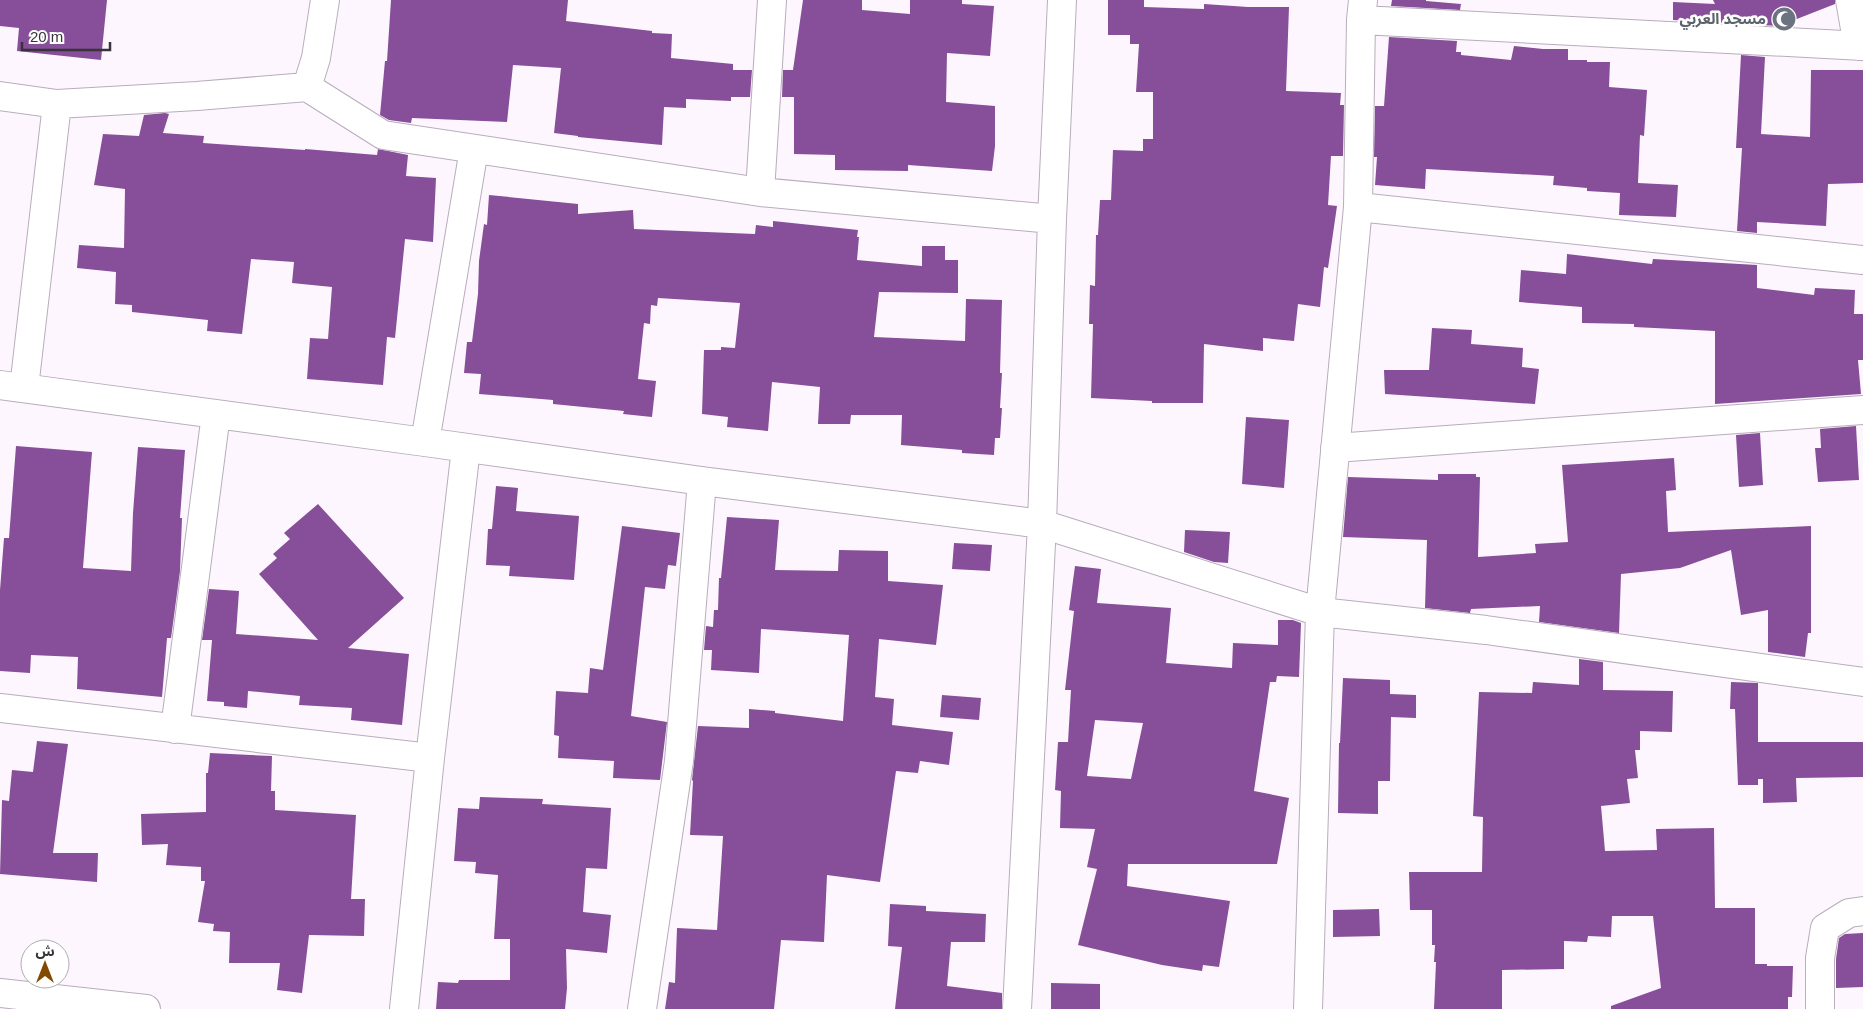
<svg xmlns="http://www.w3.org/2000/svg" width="1863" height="1009" viewBox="0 0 1863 1009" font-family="Helvetica,'Noto Sans Arabic',sans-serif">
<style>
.building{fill:#874e99;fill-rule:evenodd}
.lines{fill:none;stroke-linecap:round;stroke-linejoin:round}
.street-casing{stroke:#b8adbb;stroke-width:30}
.street{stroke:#fff;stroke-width:28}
.labels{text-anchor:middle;stroke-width:5;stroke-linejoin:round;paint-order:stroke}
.worship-label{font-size:15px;font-weight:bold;fill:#5b616d;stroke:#fff;text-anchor:end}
</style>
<rect width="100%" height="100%" fill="#fdf6ff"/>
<path class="building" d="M0 0H107L101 60 17 51 19 28 0 26Z
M391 0H568L566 21 652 31V33L672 34 671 58 733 64V70H752L750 97H731V101L686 99V108L664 107 662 145 578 137V136L554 133 561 68 513 65 507 122 412 118 411 123 389 120 380 115 385 61H387Z
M803 0H862V10L910 14V0H962V4L994 6 990 56 947 53 946 102 995 106V146L992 171 908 165V171L835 170V155L794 154V97H782L783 70H793Z
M1108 0H1144V7L1204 9V4L1248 7H1289L1286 91 1341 93 1340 105H1344L1343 156H1331L1328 205 1337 206 1328 268 1324 267 1320 307 1298 304 1294 341 1263 338V351L1204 344 1203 403H1152V401L1091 398 1093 324H1089L1090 285 1095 286 1096 235H1098L1100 200H1111L1113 150 1143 151V139H1153V92H1136L1139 44H1130V35H1108Z
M1392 0H1426V1L1461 4 1460 10 1391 6Z
M1713 0H1835V4L1779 26 1673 20V2L1715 4Z
M1389 37 1457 41 1456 52H1461V55L1511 60 1514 46 1543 49H1568V60H1587V62H1610L1609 87 1647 90 1644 136 1640 135 1638 183 1678 185 1676 217 1619 215 1620 193 1587 191V188L1553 185 1554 176 1426 169 1425 189 1375 185 1377 157H1374L1375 106H1384Z
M1741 55 1765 57 1761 134 1810 137 1811 70H1863V183L1828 184 1826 226 1757 222V233L1737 231 1742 148H1736Z
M165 113 169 114 163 133 204 136 203 143 305 150V149L377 155 378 149 408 155 406 176 436 178 433 242 405 239 395 338 387 337 383 385 307 379 310 338 328 339 332 287 292 283 294 262 251 259 242 334 207 331 208 320 132 312V305L115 304 116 272 77 268 79 245 124 248 125 189 94 185 103 134 139 136 144 115Z
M489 195 578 204V214L633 210 634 229 755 234 756 225 773 227V221L858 230 857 237H859L857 260 922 266V246H945V260H958V293L879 292 874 337 965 341 966 299 1002 300 1000 373H1002L1000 408H1002L1000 438H995L994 455 962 453V450L901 445 902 415H851L850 424H818L820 387 772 382 768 431 727 427 728 417 702 414 704 350H721V347L735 348 740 303 658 298 657 306 651 305 650 324 644 323 638 379 656 381 652 417 623 414 624 411 553 404V400L479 394 481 374 464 373 467 342H472L478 294 479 261 484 224 487 225Z
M1567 254 1652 264 1653 259 1757 265V288L1814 295 1815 288 1855 290 1854 314H1863V360H1858L1861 394 1715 404V331L1634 327V324L1582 323V307L1519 302 1521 270 1566 274Z
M1432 328 1472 330 1471 344 1523 348 1522 367 1539 369 1535 404 1385 394 1384 370H1429Z
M1246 417 1289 420 1284 488 1242 484Z
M1856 426 1859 480 1818 482 1815 448H1821L1820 429Z
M1760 433 1763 485 1739 487 1736 435Z
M16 446 92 452 83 568 131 571 133 513 138 447 185 450 180 518H182L180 571 171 638H167L162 697 77 689 78 657 31 655 30 673 0 671V590L4 538H9Z
M1674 458 1676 490 1666 491 1668 532 1811 526V633H1808L1805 657 1768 652V610L1741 615 1731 550 1680 568 1621 574 1619 633 1539 622 1540 606 1471 609 1470 613 1425 608 1427 540 1343 537 1348 477 1438 480V474H1476V477H1480L1478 557 1536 553 1535 544 1568 542 1562 465Z
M496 486 518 488 516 511 579 516 574 580 509 576 510 566 486 565 488 529H492Z
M318 504 404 598 348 648 409 654 402 725 351 720 352 708 299 705 300 696 248 691 247 708 224 706V702L207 701 212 640H202L209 589 239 591 236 634 318 640 259 574 277 558 273 554 290 539 284 533Z
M727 517 779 520 775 570 838 571 839 550 888 551V581L943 585 936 645 879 639 875 697 894 699 892 725 953 732 949 765 920 761 918 773 896 771 880 882 827 875 824 942 781 940 774 1009H665L669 982 675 983 677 928 717 930 723 836 690 835 693 781 692 780 698 726 749 728V709L775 711V713L843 721 849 635 761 629 759 673 711 670 712 650H704L706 626 713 627 714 610H718L719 578H721Z
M622 526 680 533 676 566 668 565 665 589 645 587 631 716 667 722 660 780 613 778 614 761 558 758 559 736 554 735 556 691 588 693 590 668 603 670Z
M1185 530 1230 532 1228 563 1214 562 1184 552Z
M954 543 992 545 990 571 952 569Z
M1075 566 1101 569 1097 603 1171 608 1166 663 1232 668 1233 643 1278 645V620H1293L1301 623 1299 677 1277 676 1276 682H1270L1254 791 1289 798 1277 864H1128L1127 886 1230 901 1219 967 1203 965 1202 971 1162 965 1078 945 1097 869 1087 867 1095 829 1060 828 1061 791 1055 790 1058 742H1068L1071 690H1065L1074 611 1069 610ZM1095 720 1143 723 1131 779 1087 776Z
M1579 659 1603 662V690L1673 691 1672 732 1640 731V750H1635L1638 778 1627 779 1630 803 1601 806 1605 851 1657 850 1656 829 1714 828 1715 908H1755V964H1767V966H1793L1792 997H1788V1009H1611V1006L1661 988 1653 916H1612L1611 937 1588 936 1587 942 1564 941V969L1502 970V1009H1434L1436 962H1434L1435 945H1432V910H1410L1409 872H1482L1483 817 1473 816 1479 692 1532 693 1533 682 1579 685Z
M1343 678 1390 680V694L1416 695V718L1391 717 1390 781H1378V814L1338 813 1339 743H1340Z
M1731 682 1758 683V742H1863V777L1796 778 1797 802 1763 803V779H1758V785H1738L1735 709H1730Z
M942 695 981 698 979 720 940 717Z
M37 741 68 744 53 853H98L97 882 0 874 2 800 9 801 12 770 33 772Z
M210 753 272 756 271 791H275V810L356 815 351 899H365L364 936 309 935 302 993 277 990 280 963H229L230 932 213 931 214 924 198 922 205 881H201V867L166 865 168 844 142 845 141 814 206 812V773H208Z
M480 797 543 799 542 804 611 808 607 869 586 868 583 912 611 915 607 953 566 949 567 988 565 1009H436L438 982 458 983 459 980H510V939H494L498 875 475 873 476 862 454 861 458 808 479 809Z
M890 904 926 906V911L986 914 985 942H951L947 986 1002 993V1009H895L902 947 888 946Z
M1379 909 1380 936 1333 937V910Z
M1863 933V987L1836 988V959L1839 938 1845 934Z
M1051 983 1100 984V1009H1051Z"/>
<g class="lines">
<defs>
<path id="street" d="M1850 0 1858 46
M1361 20 1863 46
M307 87 316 58 325 0
M0 96 57 104 197 96 307 87 383 135 760 192 1052 219
M760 192 772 0
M1358 207 1863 260
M0 385 425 442 702 481 1042 524 1320 612 1486 630 1863 682
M24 388 57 104
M425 442 474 149
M1335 448 1863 410
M0 708 430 758
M175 729 216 414
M0 993 146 1009
M404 1009 430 758 466 448
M642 1009 679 761 702 481
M1017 1009 1042 524 1052 219 1062 0
M1308 1009 1320 612 1358 207 1361 20 1363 0
M1820 1009V958L1825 928 1849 913 1863 911"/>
</defs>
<use href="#street" class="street-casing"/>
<use href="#street" class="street"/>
</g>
<defs>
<symbol id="mosque-disc" viewBox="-11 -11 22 22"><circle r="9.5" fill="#6b7280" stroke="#fff"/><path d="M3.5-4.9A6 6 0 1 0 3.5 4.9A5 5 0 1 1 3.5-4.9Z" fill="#fff"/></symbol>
</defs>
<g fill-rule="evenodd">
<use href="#mosque-disc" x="1770" y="5" width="28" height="28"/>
</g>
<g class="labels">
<g class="worship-label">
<text x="1766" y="24">مسجد العربي</text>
</g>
</g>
<g transform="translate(45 964)"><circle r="24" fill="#ffffff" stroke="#afadb0"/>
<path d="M0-4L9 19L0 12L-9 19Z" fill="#844901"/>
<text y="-8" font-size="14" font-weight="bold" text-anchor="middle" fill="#373339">ش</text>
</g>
<path d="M22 42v8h88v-8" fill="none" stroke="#373339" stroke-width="2.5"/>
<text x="30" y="42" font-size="15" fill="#373339" stroke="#ffffff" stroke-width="4" paint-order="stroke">20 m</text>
</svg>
